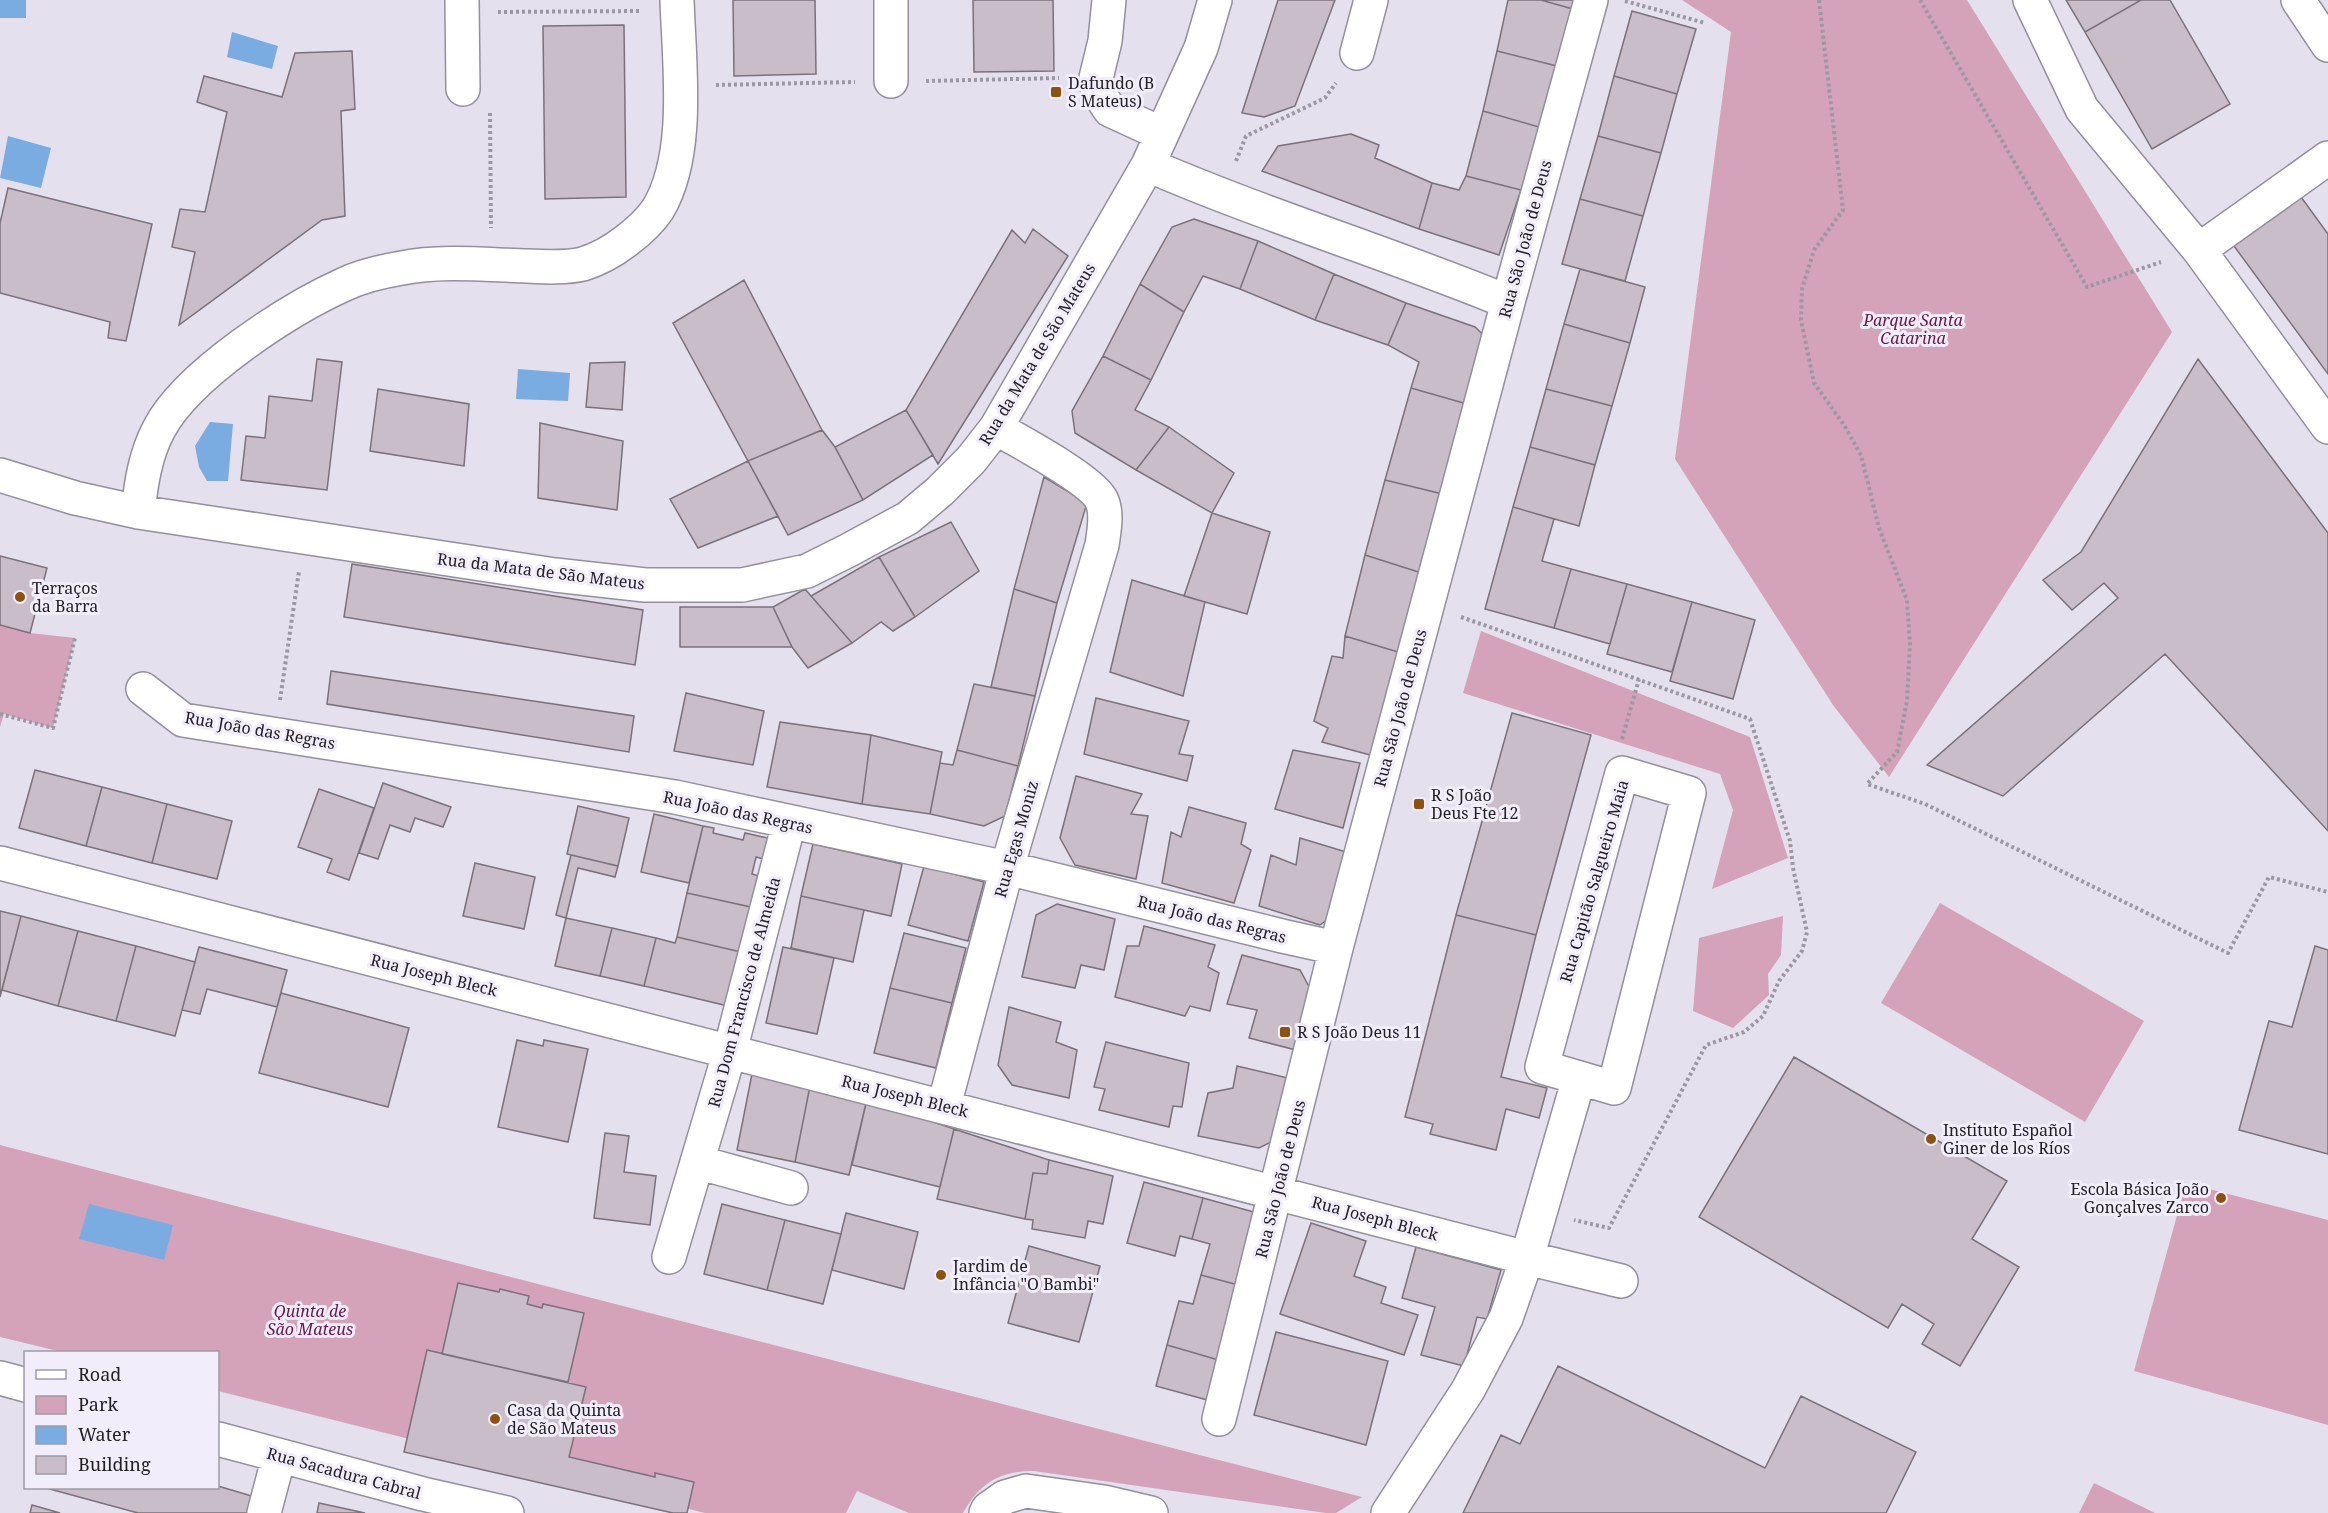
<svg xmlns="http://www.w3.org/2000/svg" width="2328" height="1513" viewBox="0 0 2328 1513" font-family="'Noto Serif',serif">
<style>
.green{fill:#d4a3ba}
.water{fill:#7aabe1}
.building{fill:#c8bdc8;stroke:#7b717b;stroke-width:1.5}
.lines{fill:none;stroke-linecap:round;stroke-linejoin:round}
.minor-casing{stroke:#938f9c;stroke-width:36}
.path{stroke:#9b98a3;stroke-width:4;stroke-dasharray:3 3;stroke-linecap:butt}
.minor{stroke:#fff;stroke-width:33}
.poi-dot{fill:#8d520f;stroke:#f1edfb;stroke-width:2}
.labels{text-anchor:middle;stroke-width:6;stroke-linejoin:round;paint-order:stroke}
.poi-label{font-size:16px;fill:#232126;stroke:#f1edfb;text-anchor:start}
.street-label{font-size:16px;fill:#232126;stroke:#f1edfb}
.park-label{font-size:16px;font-style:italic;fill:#691748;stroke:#f1edfb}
</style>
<rect width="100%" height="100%" fill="#e4e0ee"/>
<path class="green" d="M1682 0H1967L2172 332 1889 777 1833 705 1675 459 1731 32Z
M0 625 30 633 75 638 53 728 4 714 0 727Z
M1481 631 1750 737 1788 858 1712 889 1733 810 1720 774 1463 693Z
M1940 903 2144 1021 2085 1122 1881 1003Z
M1783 916 1781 955 1768 974 1769 995 1733 1028 1693 1011 1699 938Z
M0 1145 1362 1497 1336 1513H1326L1034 1471C999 1471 980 1483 963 1513H909L857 1491 846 1513H705L218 1391V1352H62L0 1337Z
M2186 1183 2328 1220V1425L2134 1371Z
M2094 1483 2155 1513H2079Z"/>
<path class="water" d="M0 0H26V18H0Z
M232 32 278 46 272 69 227 57Z
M8 136 51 148 41 188 0 178Z
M518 369 570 373 568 401 516 399Z
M210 422 233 424 228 481H207L199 467 195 446Z
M89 1204 173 1225 164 1260 79 1239Z"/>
<path class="building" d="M733 0H815L816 74 734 76Z
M973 0H1053L1054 71 974 72Z
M1278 0H1335L1295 106 1264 117 1242 113Z
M1508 0H1541L1580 11 1565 68 1497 51Z
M1541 0H1582L1580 11Z
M2066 0H2141L2085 32Z
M2141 0H2170L2230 104 2152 149 2085 32Z
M1632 11 1696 29 1677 94 1614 76Z
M624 25 626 197 545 199 543 26Z
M352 51 355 109 341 111 345 216 322 220 179 325 195 252 172 247 180 209 205 212 227 112 197 102 204 76 282 97 295 53Z
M1497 51 1565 68 1546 129 1483 111Z
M1614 76 1677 94 1661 153 1598 136Z
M1483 111 1546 129 1531 189 1521 190 1466 176Z
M1351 134 1379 145 1375 158 1432 183 1419 229 1262 171 1278 146Z
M1598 136 1661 153 1643 216 1580 199Z
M1466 176 1521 190 1499 255 1419 229 1432 183 1459 190Z
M8 188 152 224 126 341 108 338 110 322 0 293V223Z
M2301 197 2328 234V374L2234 246Z
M1580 199 1643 216 1625 281 1562 264Z
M1194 219 1258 241 1240 289 1203 276 1184 312 1140 284 1172 227Z
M1033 229 1068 256 938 464 906 410 1012 230 1025 243Z
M1258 241 1334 274 1315 320 1240 289Z
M1580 269 1645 287 1630 343 1564 324Z
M1334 274 1406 303 1388 345 1315 320Z
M744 280 822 430 748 461 673 323Z
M1140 284 1184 312 1151 380 1103 356Z
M1406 303 1475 327 1497 348 1481 408 1411 388 1419 362 1388 345Z
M1564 324 1630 343 1612 406 1546 389Z
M1103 356 1151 380 1135 410 1169 427 1136 470 1075 433 1072 411Z
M317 359 342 362 327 490 241 480 246 436 265 438 269 396 312 401Z
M2198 359 2328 533V831L2165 654 2003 796 1927 765 2118 598 2104 583 2072 610 2043 580 2081 552Z
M625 362 622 410 586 407 590 363Z
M1411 388 1481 408 1451 496 1385 480Z
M378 389 469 404 464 466 370 451Z
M1546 389 1612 406 1595 465 1530 447Z
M906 410 933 455 863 500 835 447Z
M540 423 623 441 617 510 538 498Z
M1169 427 1234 473 1212 513 1136 470Z
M822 430 835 447 863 500 788 535 748 461Z
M1530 447 1595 465 1579 526 1513 507Z
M748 461 778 516 698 548 670 499Z
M1044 477 1087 503 1057 603 1014 589Z
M1385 480 1451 496 1428 575 1365 555Z
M1513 507 1554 519 1542 561 1571 569 1554 628 1485 609Z
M1212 513 1270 532 1247 614 1184 596Z
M951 522 979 571 915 617 879 557Z
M1365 555 1428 575 1408 655 1345 636Z
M0 556 47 568 30 633 0 625Z
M879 557 915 617 893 631 881 622 852 643 811 596Z
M352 564 643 610 635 665 344 617Z
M1571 569 1627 584 1610 644 1554 628Z
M1132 580 1205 602 1183 696 1110 672Z
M1627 584 1692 602 1672 672 1607 654Z
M805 589 852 643 808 668 792 647 773 607Z
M1014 589 1057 603 1035 696 991 687Z
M1692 602 1755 620 1733 699 1670 681Z
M680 607H773L792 647H680Z
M1345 636 1408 655 1385 759 1322 742 1328 728 1314 721 1332 656 1343 658Z
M331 671 634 716 629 752 327 704Z
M974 684 1035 696 1018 766 957 750Z
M686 693 764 711 753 765 674 751Z
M1096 698 1189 721 1179 754 1193 756 1187 781 1084 754Z
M1512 713 1591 735 1536 935 1456 915Z
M780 722 871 735 862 804 767 787Z
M871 735 942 752 930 814 862 804Z
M957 750 1018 766 1005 816 984 826 930 814 940 763 953 765Z
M1293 750 1360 763 1343 828 1275 809Z
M35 770 102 787 86 846 19 828Z
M1076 776 1142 794 1131 814 1148 816 1136 879 1075 865 1060 838Z
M383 783 451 807 443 827 415 818 410 832 390 825 378 859 359 853Z
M102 787 167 804 152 863 86 846Z
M319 789 374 808 349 880 327 872 332 859 298 847Z
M167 804 232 821 217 879 152 863Z
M578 806 629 818 618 866 567 854Z
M1189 807 1246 823 1241 844 1251 850 1234 903 1162 883 1171 832 1181 837Z
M654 814 703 826 689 883 641 872Z
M703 826 714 828 713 833 743 840 745 833 772 839 767 860 756 857 752 874 759 876 751 907 687 893Z
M1300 838 1356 855 1340 910 1320 925 1259 906 1271 855 1296 865Z
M813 844 902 864 891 916 801 896Z
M571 855 618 866 615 877 578 868 566 918 556 915Z
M475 863 535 877 524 929 463 916Z
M924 866 984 882 968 941 908 925Z
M687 893 751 907 741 952 677 937Z
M801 896 864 910 853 962 791 948Z
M1057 904 1115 919 1104 970 1081 965 1075 988 1022 977 1036 915Z
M0 911 21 916 0 997Z
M1456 915 1536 935 1501 1077 1547 1088 1539 1118 1506 1109 1496 1150 1430 1134 1433 1124 1405 1117Z
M21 916 78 931 58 1006 2 990Z
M566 918 612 928 600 976 555 966Z
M1144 926 1215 945 1208 967 1219 973 1210 1011 1190 1006 1185 1016 1115 997 1127 946H1139Z
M612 928 656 938 644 986 600 976Z
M78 931 136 946 116 1021 58 1006Z
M904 933 966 948 952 1003 890 988Z
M677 937 741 952 728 1006 644 986 656 938 675 943Z
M136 946 195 962 175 1036 116 1021Z
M2315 946 2328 950V1154L2239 1130 2269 1021 2292 1027Z
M199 947 287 970 277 1007 207 989 200 1014 182 1010Z
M783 947 834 958 817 1034 766 1023Z
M1242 955 1300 970 1313 994 1296 1050 1249 1038 1257 1010 1227 1004Z
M890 988 952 1003 936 1068 874 1053Z
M281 993 409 1028 388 1107 259 1073Z
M1009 1007 1061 1022 1056 1042 1077 1050 1069 1098 1012 1085 998 1065Z
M517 1040 543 1046 544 1040 588 1049 568 1142 498 1127Z
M1106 1042 1189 1063 1182 1107 1173 1106 1169 1127 1099 1110 1105 1089 1094 1087Z
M1794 1057 2007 1181 1972 1239 2019 1267 1960 1366 1922 1344 1934 1324 1902 1304 1888 1328 1699 1217Z
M1237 1066 1292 1079 1281 1137 1259 1148 1198 1136 1208 1093 1233 1088Z
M752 1074 810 1086 795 1162 737 1150Z
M810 1086 867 1099 849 1175 795 1162Z
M867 1099 954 1129 940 1187 852 1165Z
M954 1129 1049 1160 1047 1174 1033 1173 1025 1219 937 1199Z
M605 1133 629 1136 624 1172 656 1176 650 1225 594 1218Z
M1049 1160 1113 1176 1103 1224 1088 1221 1085 1238 1032 1229 1033 1220 1025 1219 1033 1173 1047 1174Z
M1144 1182 1203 1198 1192 1239 1180 1236 1175 1256 1127 1243Z
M1203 1198 1261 1214 1242 1286 1201 1275 1210 1244 1192 1239Z
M722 1204 785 1220 767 1290 704 1274Z
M846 1213 918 1232 904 1289 832 1270Z
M785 1220 841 1234 823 1304 767 1290Z
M1311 1223 1366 1241 1354 1276 1386 1287 1381 1303 1418 1315 1404 1355 1280 1314Z
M1029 1246 1100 1266 1079 1342 1008 1323Z
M1416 1247 1501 1270 1487 1319 1477 1317 1464 1366 1421 1355 1435 1307 1402 1298Z
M1201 1275 1242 1286 1222 1361 1167 1345 1179 1301 1193 1304Z
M458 1283 499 1292 500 1289 529 1296 527 1304 542 1308 543 1304 584 1313 568 1382 442 1354Z
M1276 1332 1388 1361 1366 1445 1254 1415Z
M1167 1345 1222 1361 1211 1401 1156 1386Z
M427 1350 586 1387 569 1457 655 1477V1473L694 1482 687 1513H673L404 1452Z
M1558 1366 1765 1468 1801 1396 1916 1452 1886 1513H1463L1501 1435 1520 1444Z
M218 1486 255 1497 251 1513H138L46 1488Z
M319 1503 365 1513H317Z
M32 1505 60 1513H30Z"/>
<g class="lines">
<defs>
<path id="minor" d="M462 0 463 89
M891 0V81
M1109 0 1105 41 1096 78 1098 92 1110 110 1162 134
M2030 0 2082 109 2199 250
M2298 0 2328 45
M1357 53 1371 0
M2328 158 2199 250 2328 427
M1148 165C1266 216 1389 253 1508 302
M0 475 75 498 138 512 555 575 645 585H742L807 571 849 550 908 518 940 491 971 460 996 428 1148 165 1201 48 1215 0
M138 512C141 484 145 455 159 429 187 375 289 309 345 284 362 276 384 271 402 268 443 260 487 265 528 266 546 267 566 268 583 264 599 259 613 251 626 241 638 232 650 221 658 209 691 154 679 63 677 0
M143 689 183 720 675 797 1007 868 1282 936 1336 948
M1622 773 1689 793 1614 1088 1542 1067Z
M0 863 1527 1258 1506 1318 1468 1390 1388 1513
M1579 1078 1527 1258 1621 1281
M944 1106 1007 868 1102 545C1104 531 1108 512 1101 499 1090 479 1019 441 996 428
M697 1162 791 1188
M669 1257 730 1051 789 823
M0 1378 26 1385
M1219 1419 1336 948 1508 302 1591 0
M218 1439 423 1494 507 1513
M264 1513 279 1456
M986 1513 988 1509 1005 1497 1026 1491 1104 1502 1151 1513"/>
</defs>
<use href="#minor" class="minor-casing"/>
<path class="path" d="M1819 0 1843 210 1814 250 1802 289 1801 320 1814 383 1844 425 1861 455 1879 528 1907 600 1910 645 1907 701 1897 752 1867 784 1925 804 2228 953 2269 877 2328 892
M1920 0 2087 287 2161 262
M1625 1 1705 23
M498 12 641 11
M926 81 1059 78
M716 85 855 82
M490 113 491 228
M1236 161 1246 136 1325 98 1336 83
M1461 617 1750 719 1790 841 1793 868 1807 932 1802 951 1779 981 1763 1016 1744 1032 1706 1045 1609 1228 1574 1220
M280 700 299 571
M0 714 53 728 75 638
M1622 739 1639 679"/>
<use href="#minor" class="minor"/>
</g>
<g class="poi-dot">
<rect x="1050" y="86" width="12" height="12" rx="3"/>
<circle cx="20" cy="597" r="6"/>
<rect x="1413" y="798" width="12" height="12" rx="3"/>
<rect x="1279" y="1026" width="12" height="12" rx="3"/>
<circle cx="1931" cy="1139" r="6"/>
<circle cx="2221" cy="1198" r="6"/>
<circle cx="941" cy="1275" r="6"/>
<circle cx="495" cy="1419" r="6"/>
</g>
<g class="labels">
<g class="poi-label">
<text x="1068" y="89">Dafundo (B<tspan x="1068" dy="18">S Mateus)</tspan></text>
<text x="32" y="594">Terraços<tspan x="32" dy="18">da Barra</tspan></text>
<text x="1431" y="801">R S João<tspan x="1431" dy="18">Deus Fte 12</tspan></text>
<text x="1297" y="1038">R S João Deus 11</text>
<text x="1943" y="1136">Instituto Español<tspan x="1943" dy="18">Giner de los Ríos</tspan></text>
<text x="2209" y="1195" text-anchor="end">Escola Básica João<tspan x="2209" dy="18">Gonçalves Zarco</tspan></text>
<text x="953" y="1272">Jardim de<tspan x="953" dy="18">Infância "O Bambi"</tspan></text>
<text x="507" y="1416">Casa da Quinta<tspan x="507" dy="18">de São Mateus</tspan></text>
</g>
<g class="street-label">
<text transform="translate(1525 239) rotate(-75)" y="6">Rua São João de Deus</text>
<text transform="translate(1037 354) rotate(-59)" y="6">Rua da Mata de São Mateus</text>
<text transform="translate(541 571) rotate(7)" y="6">Rua da Mata de São Mateus</text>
<text transform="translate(1400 708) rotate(-75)" y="6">Rua São João de Deus</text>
<text transform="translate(260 730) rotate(10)" y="6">Rua João das Regras</text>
<text transform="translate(738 812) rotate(12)" y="6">Rua João das Regras</text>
<text transform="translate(1016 839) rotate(-74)" y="6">Rua Egas Moniz</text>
<text transform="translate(1594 881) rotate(-74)" y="6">Rua Capitão Salgueiro Maia</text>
<text transform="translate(1212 919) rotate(14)" y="6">Rua João das Regras</text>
<text transform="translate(434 975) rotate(14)" y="6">Rua Joseph Bleck</text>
<text transform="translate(744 992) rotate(-75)" y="6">Rua Dom Francisco de Almeida</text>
<text transform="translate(905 1096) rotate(14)" y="6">Rua Joseph Bleck</text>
<text transform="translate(1280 1179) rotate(-76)" y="6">Rua São João de Deus</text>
<text transform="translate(1375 1218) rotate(15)" y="6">Rua Joseph Bleck</text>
<text transform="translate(344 1473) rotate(15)" y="6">Rua Sacadura Cabral</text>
</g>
<g class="park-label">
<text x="1913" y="326">Parque Santa<tspan x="1913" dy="18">Catarina</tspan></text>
<text x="310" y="1317">Quinta de<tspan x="310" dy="18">São Mateus</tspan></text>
</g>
</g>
<rect x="24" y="1351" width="195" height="138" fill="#f1edfb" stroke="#9f9ba6" stroke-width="1.5"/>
<rect x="36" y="1370" width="30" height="9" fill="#ffffff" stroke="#9f9ba6" stroke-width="1.5"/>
<text x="78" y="1381" font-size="18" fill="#232126">Road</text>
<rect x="36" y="1396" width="30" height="18" fill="#d4a3ba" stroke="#9f9ba6" stroke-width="1.5"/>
<text x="78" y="1411" font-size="18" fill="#232126">Park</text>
<rect x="36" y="1426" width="30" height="18" fill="#7aabe1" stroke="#9f9ba6" stroke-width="1.5"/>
<text x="78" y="1441" font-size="18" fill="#232126">Water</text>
<rect x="36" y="1456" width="30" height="18" fill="#c8bdc8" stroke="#9f9ba6" stroke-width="1.5"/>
<text x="78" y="1471" font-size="18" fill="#232126">Building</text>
</svg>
